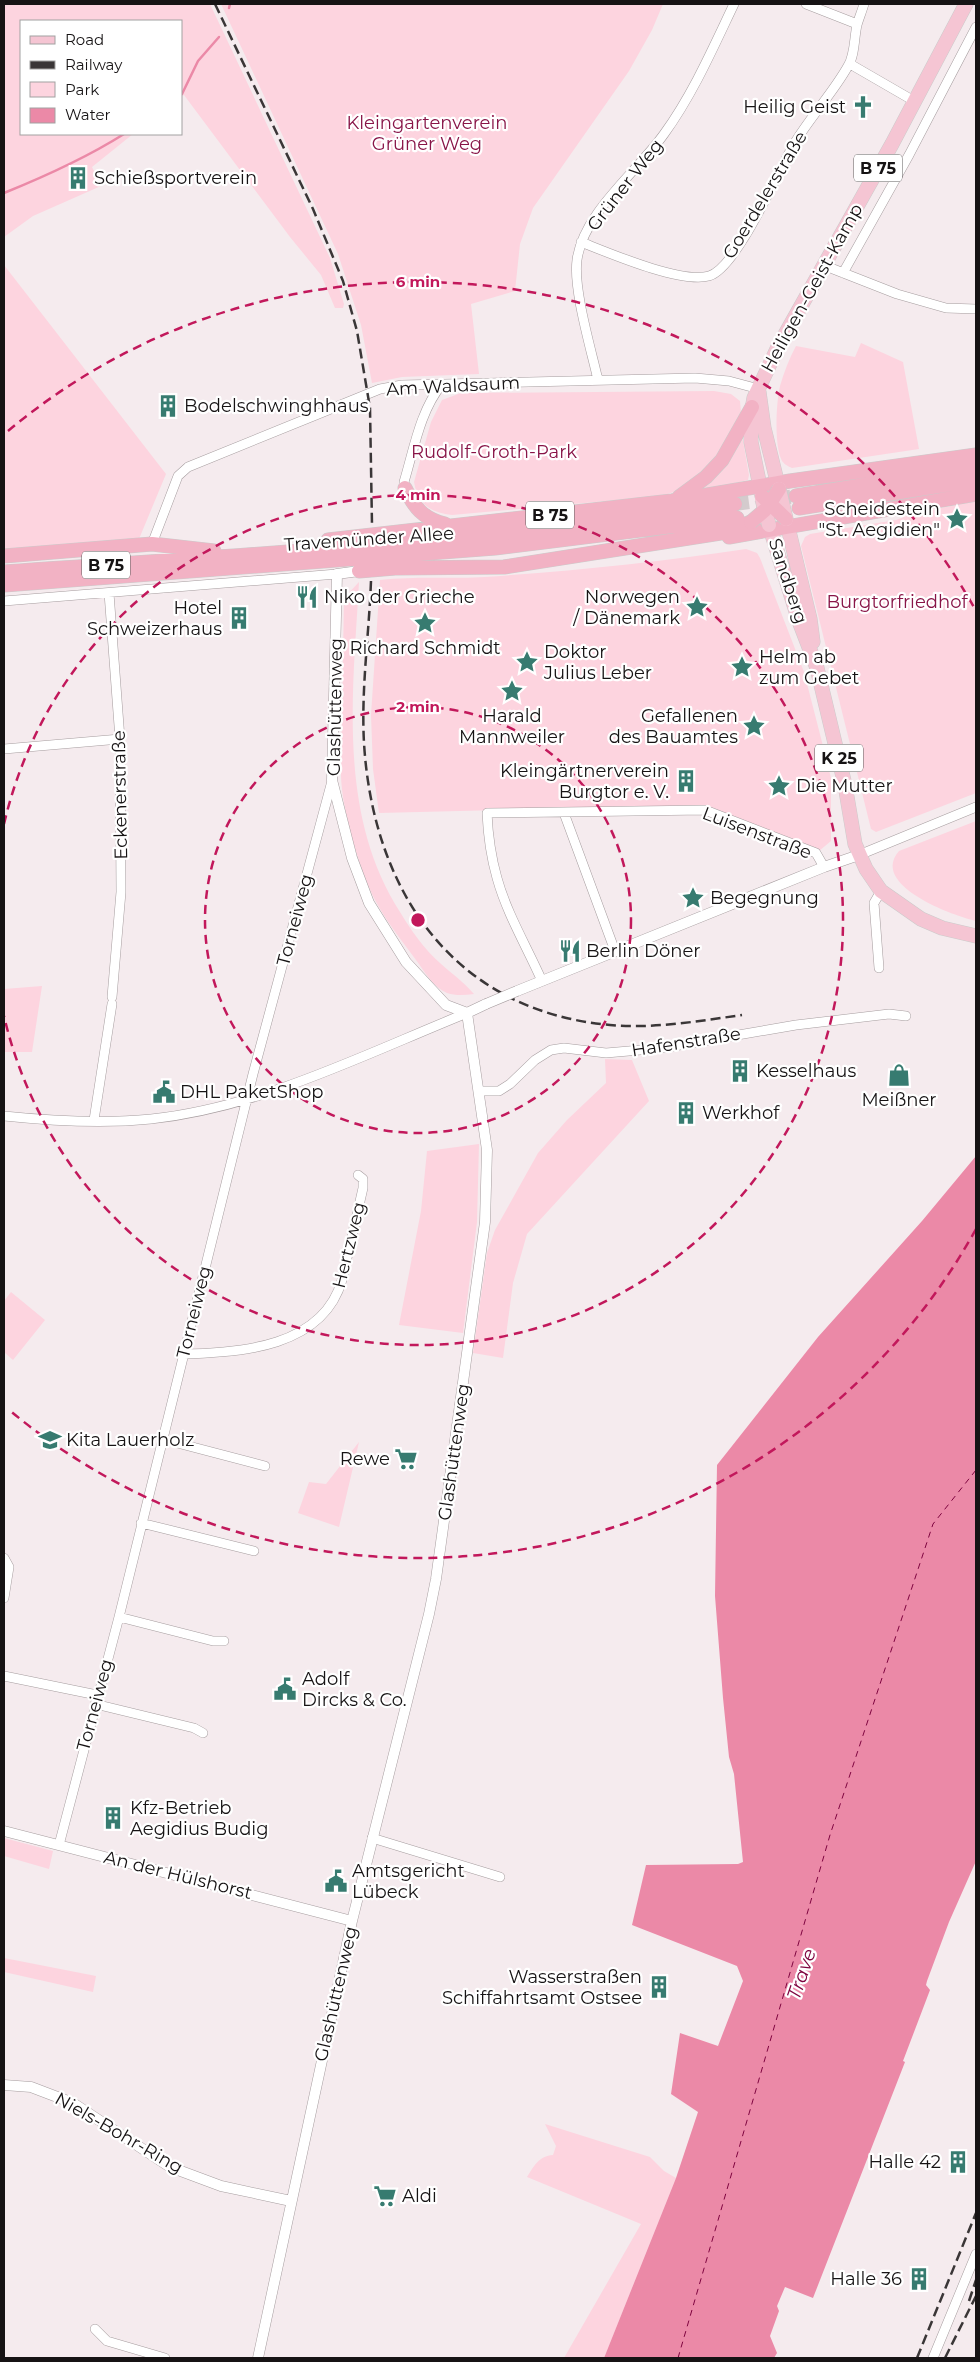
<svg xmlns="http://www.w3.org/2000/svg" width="980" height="2362" viewBox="0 0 980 2362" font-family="Montserrat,sans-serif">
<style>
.green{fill:#fdd4df}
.water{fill:#eb89a7}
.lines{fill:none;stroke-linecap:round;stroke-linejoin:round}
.stream{stroke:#eb89a7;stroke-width:2.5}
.ferry{stroke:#7e043f;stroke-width:1;stroke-dasharray:6 5;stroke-linecap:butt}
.trunk-tunnel{stroke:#d4cbcd;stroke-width:14;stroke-dasharray:14 7;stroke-linecap:butt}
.minor-casing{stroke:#a69d9f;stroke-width:10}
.tertiary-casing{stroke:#a69d9f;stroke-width:11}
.primary-casing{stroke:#cccbcb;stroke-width:15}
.trunk-casing{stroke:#cccbcb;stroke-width:15}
.minor{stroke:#fff;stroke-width:9}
.tertiary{stroke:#fff;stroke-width:10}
.primary{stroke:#f5c5d3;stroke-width:14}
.trunk{stroke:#f2b2c4;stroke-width:14}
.rail{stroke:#3a3637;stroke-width:2.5;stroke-dasharray:10 5;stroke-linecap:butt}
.tertiary-bridge-casing{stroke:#a69d9f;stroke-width:11;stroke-linecap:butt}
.primary-bridge-casing{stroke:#cccbcb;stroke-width:15;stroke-linecap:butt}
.trunk-bridge-casing{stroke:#cccbcb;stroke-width:15;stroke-linecap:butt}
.tertiary-bridge{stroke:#fff;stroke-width:10}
.primary-bridge{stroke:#f5c5d3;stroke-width:14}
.trunk-bridge{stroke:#f2b2c4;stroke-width:14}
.ring{fill:none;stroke:#c2185b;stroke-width:2.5;stroke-dasharray:9 6}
.labels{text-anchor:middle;stroke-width:4.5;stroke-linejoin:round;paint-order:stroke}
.shield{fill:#fff;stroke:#5c5a5a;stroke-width:1}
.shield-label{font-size:16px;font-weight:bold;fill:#161314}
.poi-label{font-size:18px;fill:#161314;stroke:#fff;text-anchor:start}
.park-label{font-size:18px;fill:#881447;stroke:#fff}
.street-label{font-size:18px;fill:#161314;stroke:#fff}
.water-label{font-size:19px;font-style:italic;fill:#7e043f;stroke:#fff}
.centre{fill:#c2185b;stroke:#fff;stroke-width:2.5}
.ring-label{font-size:15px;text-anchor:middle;font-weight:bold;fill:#c2185b;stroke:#fff;stroke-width:4.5;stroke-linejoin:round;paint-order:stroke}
</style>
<rect width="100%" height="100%" fill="#f5ebee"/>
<path class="green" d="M4 4H210L330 258 344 304 343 308H335L321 275 290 237 184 95 181 97V21H21V134H133L92 167 101 186 33 216 4 237Z
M221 4H663L652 30 629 71 533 208 520 244 515 291 471 304 479 374 402 377 372 383 361 325 338 254Z
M4 265 166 474 139 539 4 550Z
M861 343 903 362 919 449 792 468C788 466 785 465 782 461 774 446 776 403 780 386 784 372 789 359 796 346L855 357Z
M714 391 731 394 740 401 741 413 716 461 690 483 674 492 661 496 452 515C430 512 418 505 414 482L431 422 442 400 461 393Z
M742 435 749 475 748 480 692 493Z
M976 501V793L876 832 871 829 801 546 805 537 810 534 896 520 915 513Z
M746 549 757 553 760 558 804 672 823 746 831 778V841L819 851 706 805 379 813 373 769 371 715 380 580C415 576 450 579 485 577 572 571 660 562 746 549Z
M359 582C353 692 337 814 400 912 410 929 425 950 440 963 452 974 463 981 474 994 465 995 456 996 447 993 434 988 424 971 416 960 402 941 386 921 375 900 359 869 342 810 341 776L344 598Z
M976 821V921C953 916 869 885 899 851Z
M42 986 32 1052H4V989Z
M605 1059 632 1060 649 1101 527 1234 513 1283 503 1358 473 1353 487 1253 495 1230 538 1153 567 1120 606 1083Z
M479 1144 477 1222 463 1333 399 1325 421 1211 427 1151Z
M11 1292 45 1320 13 1360 4 1352V1301Z
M359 1442 339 1527 298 1513 309 1482 326 1484Z
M4 1838 53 1851 49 1869 4 1856Z
M4 1958 96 1976 93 1992 4 1972Z
M545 2124 650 2157 664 2171 676 2178 604 2358H564L641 2224 527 2177C534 2166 539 2156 553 2155L556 2146Z"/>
<path class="water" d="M976 1156V1861L949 1922 927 1981 926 1985 930 1990 903 2061 905 2062 813 2298 785 2287 777 2306 779 2311 770 2336 777 2353 774 2358H604L676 2178 698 2112 671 2094 680 2033 718 2046 743 1981 737 1966 632 1925 646 1865 738 1864 743 1862 734 1774 729 1757 723 1698 715 1596 717 1465 818 1337 922 1221Z"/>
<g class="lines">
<path class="stream" d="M229 8 230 4
M182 94 198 61 219 37
M4 193C46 176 86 158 124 134"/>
<path class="ferry" d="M678 2358 830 1835 933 1524 976 1470"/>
<path class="trunk-tunnel" d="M735 504 796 496"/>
<defs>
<path id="minor" d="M806 4 857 24
M850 64 914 101
M581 242C609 253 681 284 709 276 737 268 778 171 794 144 810 117 833 93 848 66 855 55 854 38 857 25 859 18 862 11 864 4
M823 265 897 294 946 308 976 309
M843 273 909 155 976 27
M598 380C591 349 573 289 577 260 583 213 637 172 664 134 693 94 713 48 734 4
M405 488 404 482C414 449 420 411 442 384
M152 544 178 476 188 467 380 389 402 385 695 378 729 381 759 389
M109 593 120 739 121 892 112 997
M4 601 337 574
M4 749 120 739
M564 813 615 951
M859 855 976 807
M879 968 874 903 881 891
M542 981C527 947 507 914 497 878 491 857 488 835 487 813L705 810 816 853 824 867
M479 1091H499L510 1084 535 1060 551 1050 564 1048 606 1053 663 1048 796 1025 889 1014 906 1016
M4 1116C52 1121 103 1124 151 1119 262 1107 365 1054 467 1013
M94 1120 112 1004
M183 1354C241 1353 323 1347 342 1280L363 1188V1179L358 1175
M162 1439 265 1466
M141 1523 254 1551
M4 1558 9 1567 4 1598
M119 1617 213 1641H224
M4 1676 97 1695
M95 1704 194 1728 203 1733
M372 1838 500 1877
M59 1845 119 1617 253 1074 332 781
M95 2329 107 2341 165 2358
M933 2358 976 2254"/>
<path id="tertiary" d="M359 571 337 574 332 780 352 858 369 903 406 962 446 1005 467 1013
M517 991 824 867 859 855
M467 1013 486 1004
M4 1831 352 1921
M4 2085 31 2087 73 2103 170 2167 221 2186 291 2201
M258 2358 352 1921 429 1614 436 1579 485 1222 487 1150 467 1013"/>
<path id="primary" d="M759 392 764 428 779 489
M762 496 751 442V415L754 398 778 347 892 144 966 4
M786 519 810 619 813 642
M769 525 799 621 817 668 845 785 855 844 866 869 881 891 921 919 942 928 976 936"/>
<path id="trunk" d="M405 488C414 507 423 519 445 524
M796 496 976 467
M679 497 706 477 722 460 752 407
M799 508 976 480
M729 537 976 494
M328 540 672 501 790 481 976 455
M4 556 152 544 214 551
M359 571 395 568 504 567 727 532 751 522
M4 572C248 555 492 541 735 504
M4 585 495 548 737 518"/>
</defs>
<use href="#minor" class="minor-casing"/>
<use href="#tertiary" class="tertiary-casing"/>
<use href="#primary" class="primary-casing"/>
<use href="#trunk" class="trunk-casing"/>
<use href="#minor" class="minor"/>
<use href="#tertiary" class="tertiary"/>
<use href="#primary" class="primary"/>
<use href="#trunk" class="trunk"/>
<path class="rail" d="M215 4 313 209 343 281 357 331 370 408 372 525
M371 581C369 635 361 689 364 743 373 892 454 1011 610 1025 654 1029 699 1021 742 1015
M969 2301 976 2280
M917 2358 976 2213
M945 2358 976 2296"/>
<defs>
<path id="tertiary-bridge" d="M486 1004 517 991"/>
<path id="primary-bridge" d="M779 489 786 519
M762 499 769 525"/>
<path id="trunk-bridge" d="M762 496 786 519
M770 503 779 489
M751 522 765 510"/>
</defs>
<use href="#tertiary-bridge" class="tertiary-bridge-casing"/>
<use href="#primary-bridge" class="primary-bridge-casing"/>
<use href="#trunk-bridge" class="trunk-bridge-casing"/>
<use href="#tertiary-bridge" class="tertiary-bridge"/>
<use href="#primary-bridge" class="primary-bridge"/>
<use href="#trunk-bridge" class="trunk-bridge"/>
</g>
<g class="ring">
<circle cx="418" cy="920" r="213"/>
<path d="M4 824A425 425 0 1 1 4 1016"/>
<path d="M976 1229A638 638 0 0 1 8 1409M8 431A638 638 0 0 1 976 611"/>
</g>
<defs>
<symbol id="church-bare" viewBox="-9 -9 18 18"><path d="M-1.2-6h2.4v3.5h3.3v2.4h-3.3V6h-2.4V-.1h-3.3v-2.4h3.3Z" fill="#377b70" stroke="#fff" stroke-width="2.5" paint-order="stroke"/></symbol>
<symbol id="building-bare" viewBox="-9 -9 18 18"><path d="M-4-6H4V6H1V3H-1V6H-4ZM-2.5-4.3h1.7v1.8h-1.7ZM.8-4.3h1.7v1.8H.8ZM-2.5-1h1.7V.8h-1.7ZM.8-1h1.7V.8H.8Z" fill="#377b70" stroke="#fff" stroke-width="2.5" paint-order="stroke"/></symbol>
<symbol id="sight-bare" viewBox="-9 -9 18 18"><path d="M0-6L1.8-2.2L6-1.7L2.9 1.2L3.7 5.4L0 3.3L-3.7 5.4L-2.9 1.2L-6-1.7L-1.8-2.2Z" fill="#377b70" stroke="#fff" stroke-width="2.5" paint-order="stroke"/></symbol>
<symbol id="restaurant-bare" viewBox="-9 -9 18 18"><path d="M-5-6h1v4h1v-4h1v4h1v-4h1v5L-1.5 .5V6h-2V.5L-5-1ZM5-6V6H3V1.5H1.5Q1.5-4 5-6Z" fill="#377b70" stroke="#fff" stroke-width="2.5" paint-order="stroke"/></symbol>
<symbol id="shop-bare" viewBox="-9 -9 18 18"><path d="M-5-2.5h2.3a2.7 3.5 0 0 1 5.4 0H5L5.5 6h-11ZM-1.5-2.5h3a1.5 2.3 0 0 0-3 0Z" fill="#377b70" stroke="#fff" stroke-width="2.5" paint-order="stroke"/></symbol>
<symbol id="civic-bare" viewBox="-9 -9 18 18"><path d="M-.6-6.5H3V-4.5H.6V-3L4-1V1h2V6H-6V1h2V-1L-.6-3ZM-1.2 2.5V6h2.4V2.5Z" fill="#377b70" stroke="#fff" stroke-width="2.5" paint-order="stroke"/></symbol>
<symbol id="school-bare" viewBox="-9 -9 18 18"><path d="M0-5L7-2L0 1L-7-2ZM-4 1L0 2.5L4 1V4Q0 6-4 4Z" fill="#377b70" stroke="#fff" stroke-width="2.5" paint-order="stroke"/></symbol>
<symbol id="supermarket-bare" viewBox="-9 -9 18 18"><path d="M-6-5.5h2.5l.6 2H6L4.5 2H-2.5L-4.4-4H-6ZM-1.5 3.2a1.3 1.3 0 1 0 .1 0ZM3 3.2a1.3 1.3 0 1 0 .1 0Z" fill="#377b70" stroke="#fff" stroke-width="2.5" paint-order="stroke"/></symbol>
</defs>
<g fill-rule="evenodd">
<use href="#church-bare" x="847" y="91" width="32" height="32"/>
<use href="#building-bare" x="62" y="162" width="32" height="32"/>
<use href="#building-bare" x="152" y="390" width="32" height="32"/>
<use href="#sight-bare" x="941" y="503" width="32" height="32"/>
<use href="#restaurant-bare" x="291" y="581" width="32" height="32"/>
<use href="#sight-bare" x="681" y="591" width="32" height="32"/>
<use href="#building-bare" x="223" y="602" width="32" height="32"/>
<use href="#sight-bare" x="409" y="607" width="32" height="32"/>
<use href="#sight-bare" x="511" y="646" width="32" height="32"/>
<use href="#sight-bare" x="726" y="651" width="32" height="32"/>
<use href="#sight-bare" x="496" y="675" width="32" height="32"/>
<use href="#sight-bare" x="738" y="710" width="32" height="32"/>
<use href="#building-bare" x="670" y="765" width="32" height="32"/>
<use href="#sight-bare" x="763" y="770" width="32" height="32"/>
<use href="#sight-bare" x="677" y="882" width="32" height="32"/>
<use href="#restaurant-bare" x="554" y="935" width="32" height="32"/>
<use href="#building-bare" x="724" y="1055" width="32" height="32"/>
<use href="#shop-bare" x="883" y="1059" width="32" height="32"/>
<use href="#civic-bare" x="148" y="1076" width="32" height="32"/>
<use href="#building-bare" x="670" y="1097" width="32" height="32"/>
<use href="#school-bare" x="34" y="1424" width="32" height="32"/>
<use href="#supermarket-bare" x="390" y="1443" width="32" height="32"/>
<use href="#civic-bare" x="269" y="1673" width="32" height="32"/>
<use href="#building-bare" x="97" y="1802" width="32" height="32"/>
<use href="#civic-bare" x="320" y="1865" width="32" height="32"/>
<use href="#building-bare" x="643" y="1971" width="32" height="32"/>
<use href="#building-bare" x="942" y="2146" width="32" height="32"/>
<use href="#supermarket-bare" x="369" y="2180" width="32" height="32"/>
<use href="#building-bare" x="903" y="2263" width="32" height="32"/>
</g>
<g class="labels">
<g class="shield">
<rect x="854" y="154.5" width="48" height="27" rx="4"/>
<rect x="526" y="501.5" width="48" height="27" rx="4"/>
<rect x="82" y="551.5" width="48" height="27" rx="4"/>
<rect x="815" y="744.5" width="48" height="27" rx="4"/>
</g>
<g class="shield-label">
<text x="878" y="174">B 75</text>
<text x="550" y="521">B 75</text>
<text x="106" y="571">B 75</text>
<text x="839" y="764">K 25</text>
</g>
<g class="poi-label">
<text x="846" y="113" text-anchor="end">Heilig Geist</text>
<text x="94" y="184">Schießsportverein</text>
<text x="184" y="412">Bodelschwinghhaus</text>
<text x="940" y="515" text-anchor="end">Scheidestein<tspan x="940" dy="21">"St. Aegidien"</tspan></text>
<text x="324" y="603">Niko der Grieche</text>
<text x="680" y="603" text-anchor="end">Norwegen<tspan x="680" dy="21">/ Dänemark</tspan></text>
<text x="222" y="614" text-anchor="end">Hotel<tspan x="222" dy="21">Schweizerhaus</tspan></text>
<text x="425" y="654" text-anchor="middle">Richard Schmidt</text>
<text x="544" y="658">Doktor<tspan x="544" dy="21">Julius Leber</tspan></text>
<text x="759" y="663">Helm ab<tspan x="759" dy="21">zum Gebet</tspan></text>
<text x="512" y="722" text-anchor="middle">Harald<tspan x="512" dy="21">Mannweiler</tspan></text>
<text x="738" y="722" text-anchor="end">Gefallenen<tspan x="738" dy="21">des Bauamtes</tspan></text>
<text x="669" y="777" text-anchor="end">Kleingärtnerverein<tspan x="669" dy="21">Burgtor e. V.</tspan></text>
<text x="796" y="792">Die Mutter</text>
<text x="710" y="904">Begegnung</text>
<text x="586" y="957">Berlin Döner</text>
<text x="756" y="1077">Kesselhaus</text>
<text x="180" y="1098">DHL PaketShop</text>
<text x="899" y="1106" text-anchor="middle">Meißner</text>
<text x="702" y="1119">Werkhof</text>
<text x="66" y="1446">Kita Lauerholz</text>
<text x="390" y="1465" text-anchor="end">Rewe</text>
<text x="302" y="1685">Adolf<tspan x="302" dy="21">Dircks &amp; Co.</tspan></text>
<text x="130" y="1814">Kfz-Betrieb<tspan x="130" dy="21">Aegidius Budig</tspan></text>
<text x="352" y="1877">Amtsgericht<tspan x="352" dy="21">Lübeck</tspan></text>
<text x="642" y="1983" text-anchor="end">Wasserstraßen<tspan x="642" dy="21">Schiffahrtsamt Ostsee</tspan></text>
<text x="941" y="2168" text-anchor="end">Halle 42</text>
<text x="402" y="2202">Aldi</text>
<text x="902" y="2285" text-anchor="end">Halle 36</text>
</g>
<g class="park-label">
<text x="427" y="129">Kleingartenverein<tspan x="427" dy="21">Grüner Weg</tspan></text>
<text x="494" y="458">Rudolf-Groth-Park</text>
<text x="897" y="608">Burgtorfriedhof</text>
</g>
<g class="street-label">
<text transform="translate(625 185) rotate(-52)" y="6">Grüner Weg</text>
<text transform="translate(765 195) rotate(-59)" y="6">Goerdelerstraße</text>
<text transform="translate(812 288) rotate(-61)" y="6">Heiligen-Geist-Kamp</text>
<text transform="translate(453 386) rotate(-3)" y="6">Am Waldsaum</text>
<text transform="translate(369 539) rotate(-4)" y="6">Travemünder Allee</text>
<text transform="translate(788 581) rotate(72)" y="6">Sandberg</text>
<text transform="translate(335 707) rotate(-89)" y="6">Glashüttenweg</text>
<text transform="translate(120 795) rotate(-91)" y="6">Eckenerstraße</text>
<text transform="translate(757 833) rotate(21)" y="6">Luisenstraße</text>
<text transform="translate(295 920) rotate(-75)" y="6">Torneiweg</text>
<text transform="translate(686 1042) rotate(-9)" y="6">Hafenstraße</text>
<text transform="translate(349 1245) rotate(-76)" y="6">Hertzweg</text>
<text transform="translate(194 1312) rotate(-76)" y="6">Torneiweg</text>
<text transform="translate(454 1452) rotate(-82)" y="6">Glashüttenweg</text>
<text transform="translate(95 1705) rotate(-75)" y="6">Torneiweg</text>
<text transform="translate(178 1875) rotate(14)" y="6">An der Hülshorst</text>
<text transform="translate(336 1994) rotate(-77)" y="6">Glashüttenweg</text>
<text transform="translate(119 2133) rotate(30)" y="6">Niels-Bohr-Ring</text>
</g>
<g class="water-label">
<text transform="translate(801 1974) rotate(-71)" y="7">Trave</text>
</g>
</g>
<circle cx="418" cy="920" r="8" class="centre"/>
<g class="ring-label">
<text x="418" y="287">6 min</text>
<text x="418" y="500">4 min</text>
<text x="418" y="712">2 min</text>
</g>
<rect width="980" height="2362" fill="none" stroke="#161314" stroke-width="10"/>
<rect x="20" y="20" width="162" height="115" fill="#ffffff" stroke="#a2a1a1"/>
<rect x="30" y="36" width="25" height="8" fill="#f5c5d3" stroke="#a2a1a1"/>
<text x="65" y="45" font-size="15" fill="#161314">Road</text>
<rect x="30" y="61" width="25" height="8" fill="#3a3637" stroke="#a2a1a1"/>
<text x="65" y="70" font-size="15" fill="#161314">Railway</text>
<rect x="30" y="82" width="25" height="15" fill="#fdd4df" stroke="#a2a1a1"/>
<text x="65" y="95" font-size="15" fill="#161314">Park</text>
<rect x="30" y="108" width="25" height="15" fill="#eb89a7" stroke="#a2a1a1"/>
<text x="65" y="120" font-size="15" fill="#161314">Water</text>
</svg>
